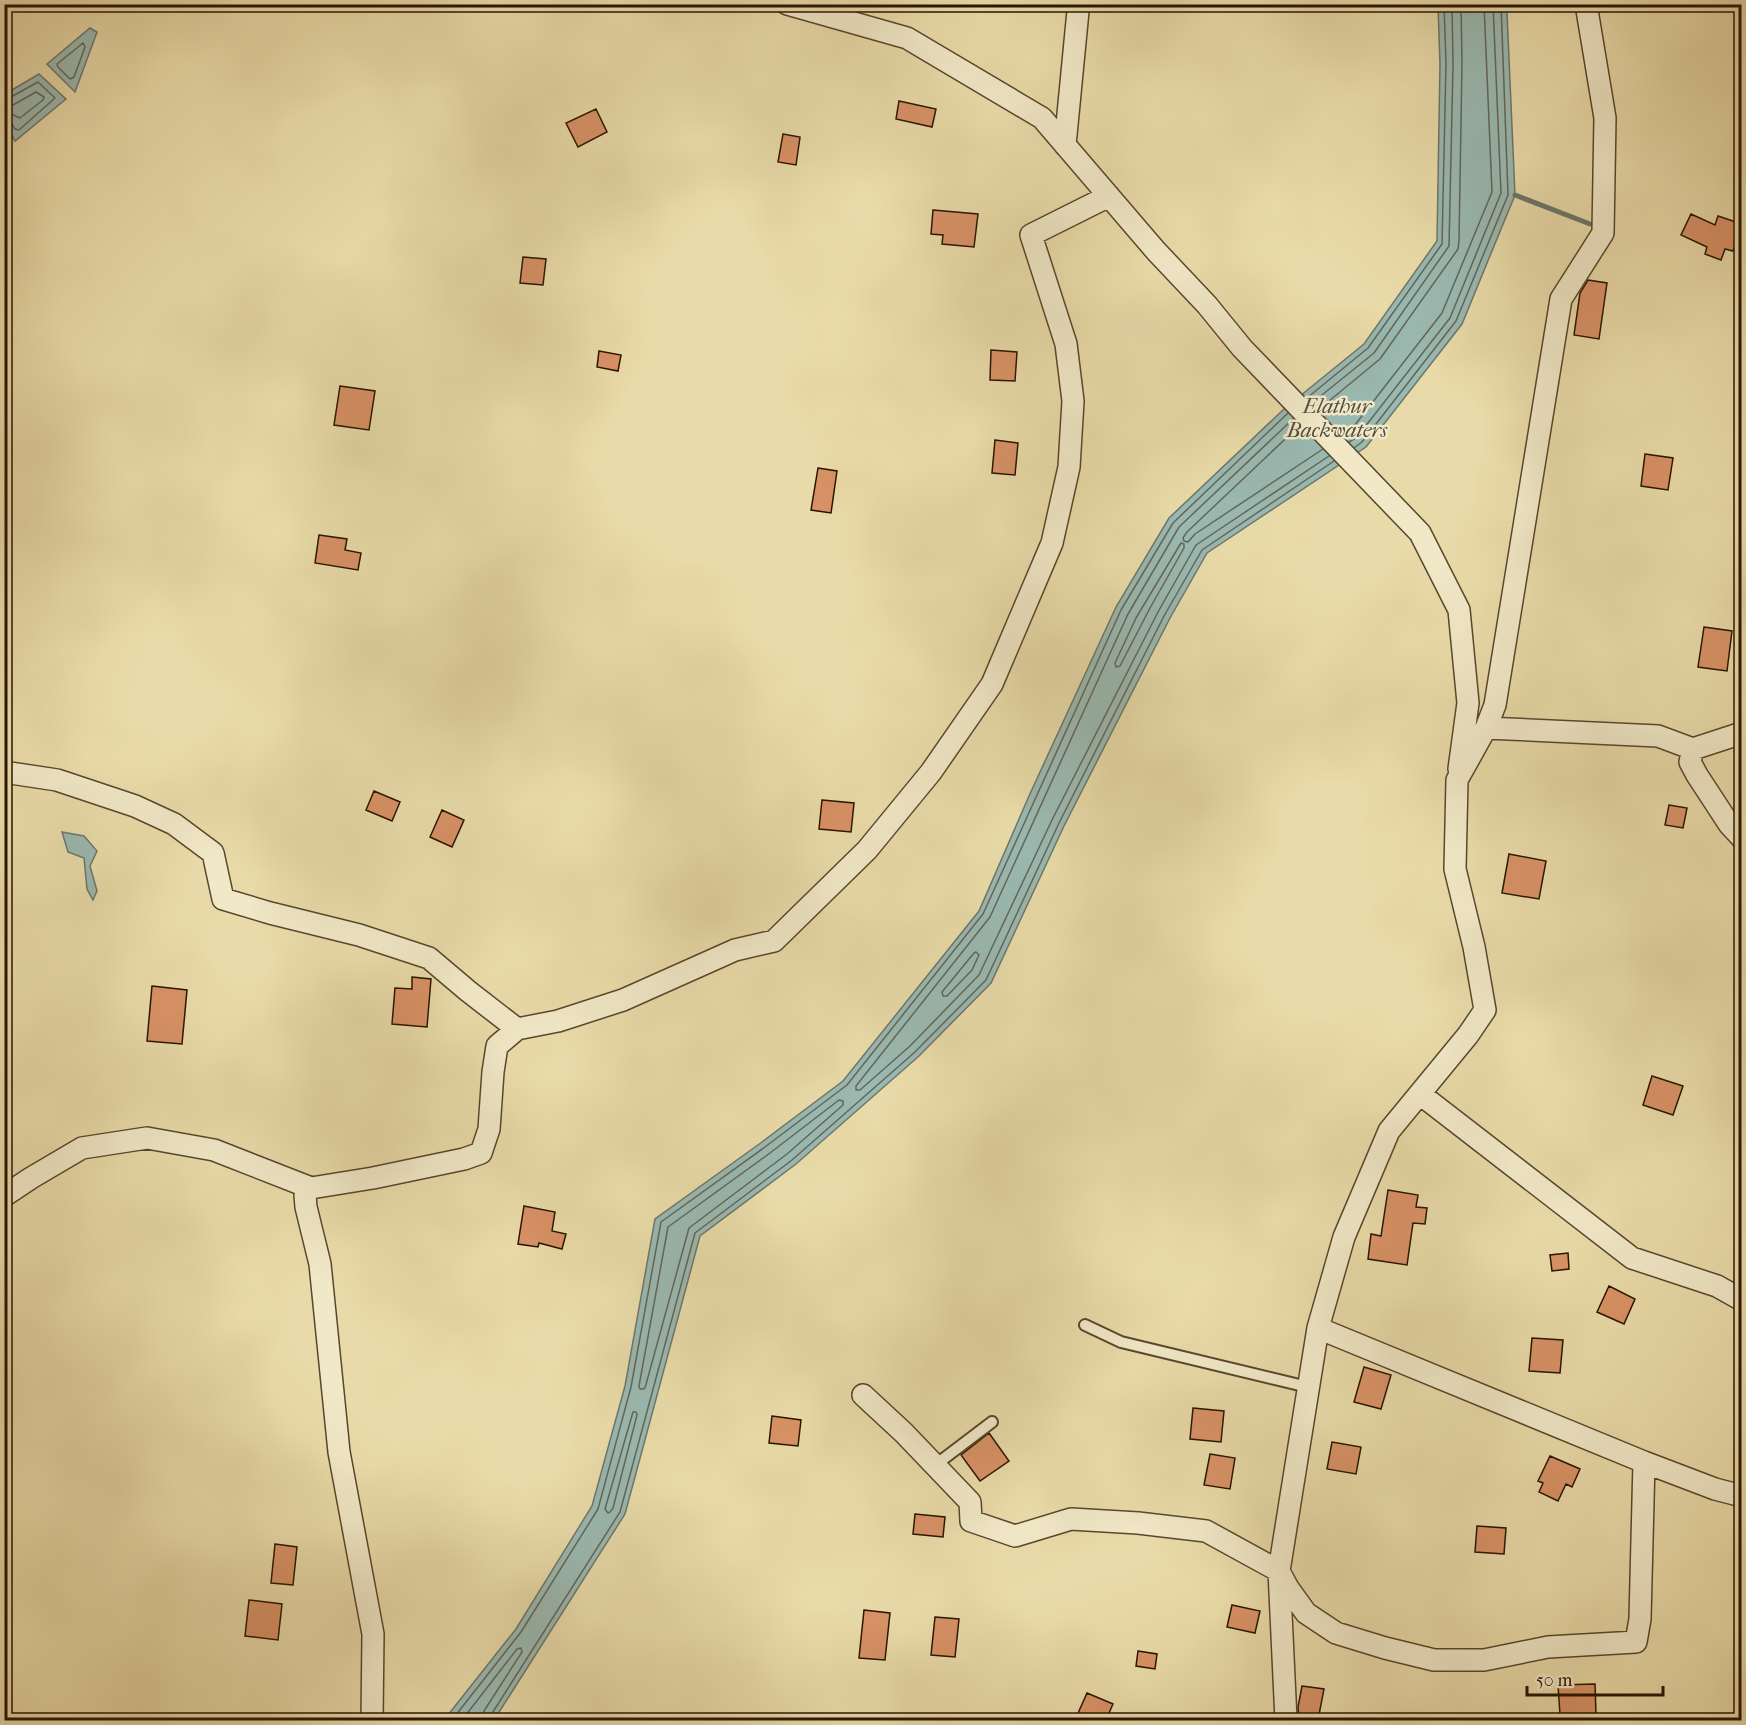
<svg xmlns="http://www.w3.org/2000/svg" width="1746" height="1725" viewBox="0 0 1746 1725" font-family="'IM FELL French Canon',serif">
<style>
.water{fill:#9ab9b1;stroke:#6d776b;stroke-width:1.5}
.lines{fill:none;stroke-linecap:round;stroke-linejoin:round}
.shore{stroke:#62665a;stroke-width:1.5}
.stream{stroke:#6d776b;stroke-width:5}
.building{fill:#d89266;stroke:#291402;stroke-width:1.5}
.service-casing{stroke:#59462c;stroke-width:14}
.minor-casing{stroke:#59462c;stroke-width:24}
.service{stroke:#f1e8c7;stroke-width:10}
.minor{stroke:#f1e8c7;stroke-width:21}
.labels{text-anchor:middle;stroke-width:5;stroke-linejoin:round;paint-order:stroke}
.water-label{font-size:21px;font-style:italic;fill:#514e3f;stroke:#f1e8c7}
</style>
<rect width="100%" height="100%" fill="#e9dba9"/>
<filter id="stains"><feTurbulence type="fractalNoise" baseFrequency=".00333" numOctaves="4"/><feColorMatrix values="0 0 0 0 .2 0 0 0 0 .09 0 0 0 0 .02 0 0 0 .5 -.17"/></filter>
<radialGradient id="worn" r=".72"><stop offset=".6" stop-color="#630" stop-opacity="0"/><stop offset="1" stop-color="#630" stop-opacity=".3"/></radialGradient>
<path class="water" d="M1438 5H1506L1507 13 1515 195 1462 324 1366 447 1207 553 1170 618 1064 826 991 983 919 1056 796 1164 700 1236 625 1514 494 1720H444L516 1629 592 1506 625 1386 655 1219 762 1142 843 1081 979 911 1029 796 1116 607 1169 518 1284 409 1364 344 1437 241 1440 64Z
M90 28 97 32 75 92 47 64Z
M39 74 66 99 15 141 5 122V94Z
M62 832 84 836 97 851 90 866 97 891 93 900 87 889 84 858 68 852Z"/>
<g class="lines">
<path class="shore" d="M83 43 85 47 74 77 70 79 58 67 57 64Z
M4 99 9 98 38 82 55 98 19 130 15 129 10 121 4 120
M4 106 13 105 36 92 44 97 43 100 20 118 11 114 4 113
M1307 398 1368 348 1442 244 1446 64 1444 4
M1312 403 1374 353 1449 246 1453 65 1452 4
M1318 410 1380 359 1458 249 1459 241 1462 64 1461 4
M1293 419 1179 527 1128 614 990 917 856 1086V1090H860L910 1046 979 975 1052 820 1158 612 1196 545 1329 456
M1300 425 1187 532 1183 538 1184 541 1188 542 1195 534 1323 449
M1343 435 1351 430 1442 313 1492 192 1484 4
M1349 442 1357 437 1450 318 1501 193 1493 4
M1354 448 1362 442 1456 321 1508 195 1501 4
M1181 543 1184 544V548L1150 608 1120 666 1116 667 1115 663 1136 618Z
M976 952 979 955 972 970 947 996H943L942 992 974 953Z
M839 1100 843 1101V1105L787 1154 689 1228 645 1388 643 1389H640L639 1386 668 1227 770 1153Z
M633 1412H636L637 1415 613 1508 610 1512 608 1513 605 1509Z
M452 1720 521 1632 598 1509 631 1387 661 1222 765 1147 847 1085 983 914 1121 610 1173 523 1288 413
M462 1720 517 1649 521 1648 522 1652 484 1711 482 1720
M490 1720 491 1715 620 1512 695 1233 792 1160 915 1052 986 980 1059 823 1164 616 1202 550 1334 461"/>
<path class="stream" d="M1515 195 1590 224"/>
</g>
<path class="building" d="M899 101 936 109 932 127 896 119Z
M596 109 607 132 578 147 566 123Z
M783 134 800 137 796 165 778 162Z
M933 210 978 214 974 247 942 244 943 235 931 234Z
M1691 214 1715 225 1718 216 1742 224 1733 251 1725 249 1721 260 1705 254 1707 247 1681 235Z
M523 257 546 259 543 285 520 283Z
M1588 280 1607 283 1599 339 1574 335 1580 293Z
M991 350 1017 352 1015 381 990 380Z
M599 351 621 355 618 371 597 367Z
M340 386 375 391 369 430 334 425Z
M995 440 1018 443 1015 475 992 473Z
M1645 454 1673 458 1668 490 1641 486Z
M818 468 837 471 831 513 811 510Z
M319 535 347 539 345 550 361 553 358 570 315 563Z
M1704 627 1732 631 1727 671 1698 667Z
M374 791 400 802 392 821 366 810Z
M822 800 854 803 851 832 819 829Z
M1669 805 1687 808 1683 828 1665 825Z
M442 810 464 820 452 847 430 837Z
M1509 854 1546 861 1539 899 1502 893Z
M412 977 431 979 427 1027 392 1024 395 988 412 989Z
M152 986 187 990 182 1044 147 1041Z
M1652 1076 1683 1086 1673 1115 1643 1105Z
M1388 1190 1418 1195 1416 1207 1427 1208 1425 1224 1413 1223 1407 1265 1368 1259 1371 1234 1381 1236Z
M524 1206 555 1212 552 1231 566 1234 562 1249 539 1243 538 1247 518 1244Z
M1568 1253 1569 1269 1552 1271 1550 1255Z
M1609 1286 1635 1299 1624 1324 1597 1312Z
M1532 1338 1563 1340 1560 1373 1529 1371Z
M1364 1367 1391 1375 1381 1409 1354 1402Z
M1193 1408 1224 1411 1221 1442 1190 1439Z
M772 1416 801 1420 798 1446 769 1443Z
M989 1433 1009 1461 980 1481 961 1455Z
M1332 1442 1361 1447 1356 1474 1327 1469Z
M1210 1454 1235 1458 1230 1489 1204 1485Z
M1550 1456 1580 1469 1572 1487 1566 1484 1558 1501 1539 1492 1543 1483 1538 1481Z
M915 1514 945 1517 943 1537 913 1534Z
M1477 1526 1506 1528 1504 1554 1475 1552Z
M275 1544 297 1547 293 1585 271 1583Z
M249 1600 282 1604 278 1640 245 1636Z
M1232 1605 1260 1611 1255 1633 1227 1627Z
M864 1610 890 1613 885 1660 859 1658Z
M935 1617 959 1619 955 1657 931 1655Z
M1138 1651 1157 1654 1155 1669 1136 1666Z
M1595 1684 1596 1714 1560 1715 1558 1685Z
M1302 1686 1324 1689 1318 1720H1299L1298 1707Z
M1087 1693 1113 1704 1106 1720H1075Z"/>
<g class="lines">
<defs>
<path id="service" d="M1085 1325 1121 1342 1308 1387
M934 1466 992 1422"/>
<path id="minor" d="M787 4 907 38 1042 118 1156 251 1207 305 1242 348 1420 533 1459 610 1468 703 1459 769
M1065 145 1078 11
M1486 728 1658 736 1693 749 1742 733
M1693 749 1690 762 1697 775 1729 824 1742 838
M4 772 57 780 135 806 174 824 213 853 223 899 270 913 359 935 429 958 468 991 517 1029
M1420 1094 1632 1258 1717 1286 1742 1300
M311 1188 305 1195 306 1207 320 1264 339 1452 373 1634 372 1720
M4 1196 31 1178 82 1148 147 1138 214 1150 311 1188 373 1178 464 1159 481 1153 489 1129 493 1072 497 1046 517 1029 558 1021 623 1000 735 950 774 941 867 850 931 772 992 684 1052 543 1069 467 1073 401 1066 344 1031 235 1109 196
M863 1395 904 1433 970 1502 971 1521 1015 1536 1071 1519 1138 1523 1206 1531 1279 1571 1288 1588 1306 1613 1336 1633 1385 1648 1434 1660H1484L1548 1647 1636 1642 1640 1619 1644 1462 1318 1328
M1644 1462 1715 1489 1742 1496
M1286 1720 1279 1571 1318 1328 1344 1237 1389 1131 1468 1035 1485 1010 1474 947 1455 869 1457 780 1486 728 1495 705 1561 299 1603 233 1605 118 1586 4"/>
</defs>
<use href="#service" class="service-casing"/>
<use href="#minor" class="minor-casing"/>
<use href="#service" class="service"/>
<use href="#minor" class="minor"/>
</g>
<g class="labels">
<g class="water-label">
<text x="1337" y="413">Elathur<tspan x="1337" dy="24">Backwaters</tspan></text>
</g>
</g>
<rect width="1746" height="1725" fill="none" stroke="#e9dba9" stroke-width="24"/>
<rect x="6" y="6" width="1734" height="1713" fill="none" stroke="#291402" stroke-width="3"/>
<rect x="12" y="12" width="1722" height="1701" fill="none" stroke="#291402" stroke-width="1.5"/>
<path d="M1527 1686v9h136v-9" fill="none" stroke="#291402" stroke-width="3"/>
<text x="1536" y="1686" font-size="18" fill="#291402" stroke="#f1e8c7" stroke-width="4.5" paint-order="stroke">50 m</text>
<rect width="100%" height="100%" filter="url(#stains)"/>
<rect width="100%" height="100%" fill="url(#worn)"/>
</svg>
